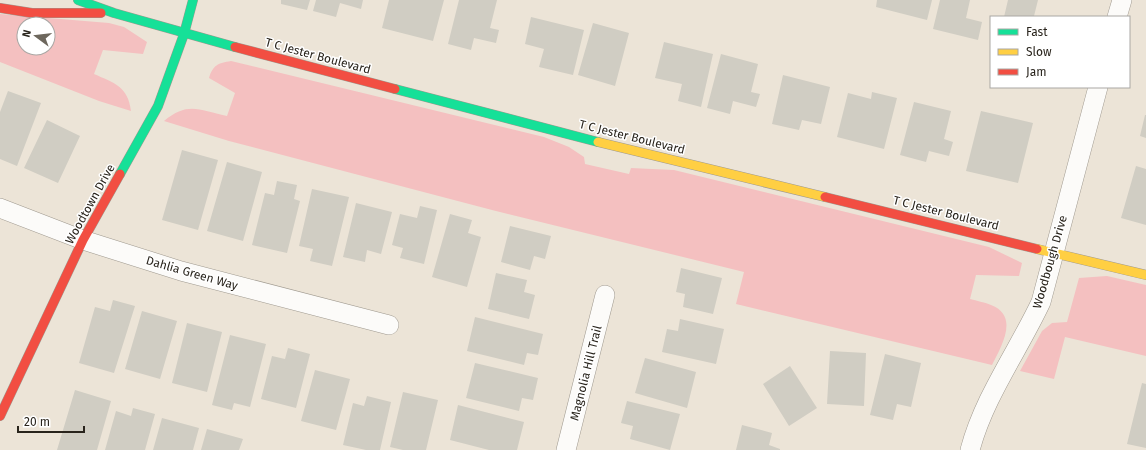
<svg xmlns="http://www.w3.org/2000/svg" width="1146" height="450" viewBox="0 0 1146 450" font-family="'Fira Sans',sans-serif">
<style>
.green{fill:#f4c0c0;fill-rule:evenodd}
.building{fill:#d0cdc3}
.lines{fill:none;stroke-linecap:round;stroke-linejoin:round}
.street-casing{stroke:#9f998f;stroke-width:20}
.fast-casing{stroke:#9f998f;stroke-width:10}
.slow-casing{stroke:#9f998f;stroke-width:10}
.jam-casing{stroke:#9f998f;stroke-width:10}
.street{stroke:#fcfbf9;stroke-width:19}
.fast{stroke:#16e098;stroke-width:9}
.slow{stroke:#ffcf43;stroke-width:9}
.jam{stroke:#f24e42;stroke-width:9}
.labels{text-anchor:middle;stroke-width:3;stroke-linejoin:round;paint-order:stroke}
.street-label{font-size:12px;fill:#29241c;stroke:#fff}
</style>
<rect width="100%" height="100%" fill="#ece4d7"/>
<path class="green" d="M0 14 109 23 124 27 147 42 143 54 103 50 94 74C114 83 128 86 131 111L99 101 0 62ZM24 24H48V48H24Z
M231 61 544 137 569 147 584 157 585 164 629 174 631 168 674 170 989 247 1022 263 1019 276 976 275 970 299C977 301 984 302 991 305 1020 316 1001 347 992 365L736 304 744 272 492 210 229 141 164 121C188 101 199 110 227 116L235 93 209 78C213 65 218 63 231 61Z
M1107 276 1146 285V356L1065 337 1054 379 1020 371 1042 331 1052 323 1067 322 1079 278Z"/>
<path class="building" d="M281 0H310L307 10 281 4Z
M316 0H363L361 9 340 3 336 17 313 11Z
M389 0H444L433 41 382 28Z
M459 0H497L490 28 499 30 496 43 474 38 471 50 448 44Z
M877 0H932L927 20 876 7Z
M940 0H970L966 18 982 22 978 40 933 29Z
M1008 0H1038L1034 16 1037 17H1004Z
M531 17 584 30 573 75 539 67 544 49 525 44Z
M593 23 629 33 615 86 578 75Z
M664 42 713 54 701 107 678 101 682 84 655 78Z
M721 54 758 64 751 92 760 94 756 107 733 101 730 114 707 108Z
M783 75 830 87 821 124 802 120 799 130 772 124Z
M8 91 41 103 17 166 0 159V112Z
M872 92 897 98 884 149 837 137 848 93 871 99Z
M914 102 951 111 944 139 953 142 949 156 929 151 926 162 900 155Z
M981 111 1033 123 1018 183 966 171Z
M1145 115H1146V138L1140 136Z
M47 120 80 136 58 183 24 168Z
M182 150 218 160 198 230 162 220Z
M227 162 262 172 243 241 207 231Z
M1136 166 1146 169V225L1121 218Z
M277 181 297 185 294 199 300 201 287 253 252 245 265 193 274 195Z
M312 189 349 197 332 266 310 261 313 249 299 246Z
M356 203 392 212 381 254 367 250 365 262 343 257Z
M420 206 437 210 424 264 400 258 403 248 392 245 400 214 417 218Z
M450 214 472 220 468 233 481 237 467 287 432 277Z
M510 226 551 236 545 259 534 256 530 270 501 262Z
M681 268 722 278 713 314 683 307 685 294 676 292Z
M496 273 527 280 524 292 535 295 529 319 488 309Z
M113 300 135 306 114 373 79 363 95 307 110 311Z
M142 311 177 321 160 379 125 369Z
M475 317 543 334 538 355 527 353 524 365 467 351Z
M680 319 724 329 716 364 662 352 667 329 678 331Z
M187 323 222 332 207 392 172 383Z
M230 335 266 344 250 407 234 403 232 410 212 405Z
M288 348 310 354 296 408 261 399 272 356 285 359Z
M830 351 866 353 864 406 827 404Z
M885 354 921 363 911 407 897 404 893 420 870 415Z
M645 358 696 372 687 408 635 393Z
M475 363 538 378 533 400 522 398 519 411 466 398Z
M790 366 817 408 789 426 763 384Z
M315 370 350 379 336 430 301 421Z
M1142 383 1146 384V448L1127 444Z
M75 390 111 401 97 450H57Z
M403 392 438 400 426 450H403L390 447Z
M367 396 391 402 380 450H366L343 445 353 403 364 406Z
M627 401 680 414 670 450 630 439 633 426 621 423Z
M458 405 524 422 517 450H489L450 440Z
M133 408 155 414 145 450H105L116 411 131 416Z
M162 418 199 428 193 450H153Z
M742 425 772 433 769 445 780 449V450H736Z
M207 429 243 439 239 450H201Z"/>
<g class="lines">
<defs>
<path id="street" d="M1117 17 1122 0
M0 208 83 240 181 271 389 325
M566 450 605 295
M970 450C984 397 1018 351 1041 302L1098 87"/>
<path id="fast" d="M78 0 114 13 235 47
M395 89 598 142
M120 174 158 106 184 34 193 0"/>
<path id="slow" d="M598 142 825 197
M1037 249 1146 275"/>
<path id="jam" d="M0 8 32 13H101
M235 47 395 89
M825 197 1037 249
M0 416 83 240 120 174"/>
</defs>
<use href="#street" class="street-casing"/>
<use href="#fast" class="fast-casing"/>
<use href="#slow" class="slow-casing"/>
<use href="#jam" class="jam-casing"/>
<use href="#street" class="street"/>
<use href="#fast" class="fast"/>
<use href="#slow" class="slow"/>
<use href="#jam" class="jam"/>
</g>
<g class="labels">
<g class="street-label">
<text transform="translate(318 56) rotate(15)" y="4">T C Jester Boulevard</text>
<text transform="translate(632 137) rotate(14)" y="4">T C Jester Boulevard</text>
<text transform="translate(90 204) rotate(-61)" y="4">Woodtown Drive</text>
<text transform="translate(946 213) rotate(14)" y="4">T C Jester Boulevard</text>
<text transform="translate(1050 262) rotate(-74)" y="4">Woodbough Drive</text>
<text transform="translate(192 273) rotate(16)" y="4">Dahlia Green Way</text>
<text transform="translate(586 373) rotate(-76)" y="4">Magnolia Hill Trail</text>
</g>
</g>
<rect x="990" y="16" width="140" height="72" fill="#ffffff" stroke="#a9a7a4"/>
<rect x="998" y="29" width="20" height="6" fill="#16e098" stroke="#a9a7a4"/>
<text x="1026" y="36" font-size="12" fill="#29241c">Fast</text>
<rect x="998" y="49" width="20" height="6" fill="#ffcf43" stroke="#a9a7a4"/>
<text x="1026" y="56" font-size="12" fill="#29241c">Slow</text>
<rect x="998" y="69" width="20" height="6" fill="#f24e42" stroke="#a9a7a4"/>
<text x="1026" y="76" font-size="12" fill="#29241c">Jam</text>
<g transform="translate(36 36) rotate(285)"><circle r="19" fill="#ffffff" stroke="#a9a7a4"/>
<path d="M0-3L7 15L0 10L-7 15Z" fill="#6d675d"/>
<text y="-6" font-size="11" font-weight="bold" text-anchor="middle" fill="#29241c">N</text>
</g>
<path d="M18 426v6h66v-6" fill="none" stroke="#29241c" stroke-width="2"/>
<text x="24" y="426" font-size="12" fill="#29241c" stroke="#ffffff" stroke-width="3" paint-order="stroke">20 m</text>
</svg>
